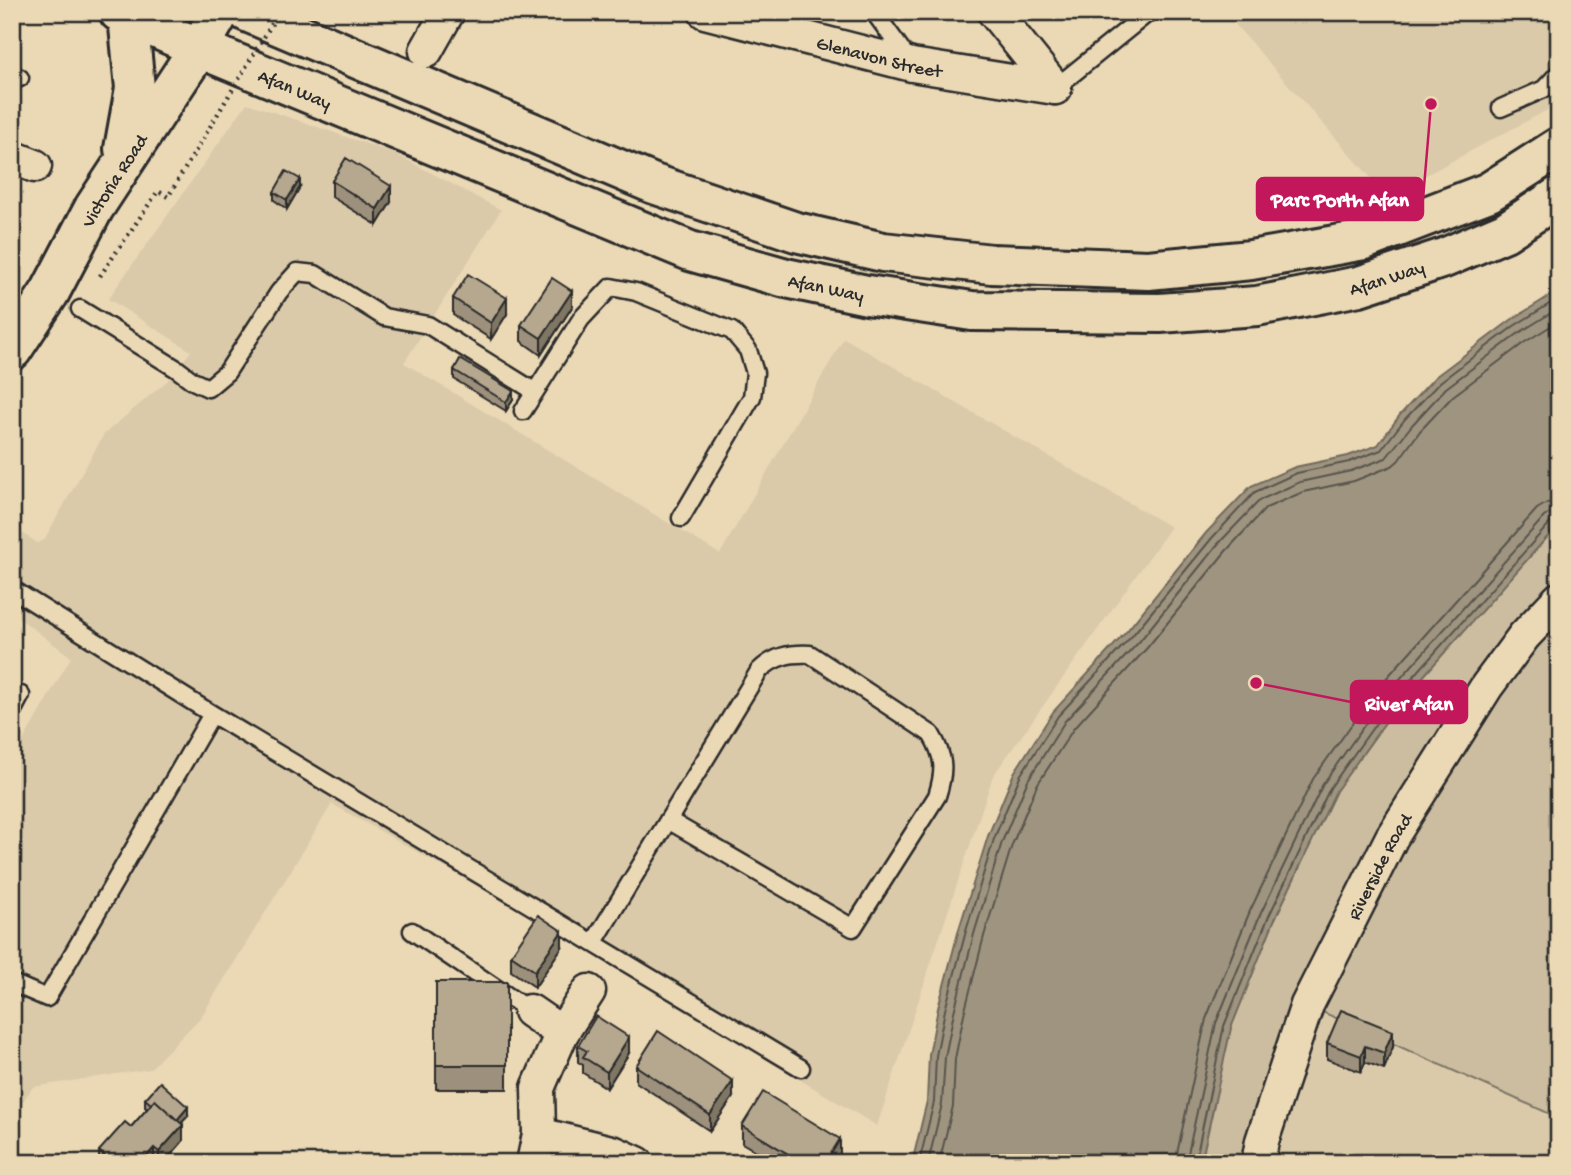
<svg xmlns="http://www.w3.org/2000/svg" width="1571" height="1175" viewBox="0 0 1571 1175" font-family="'Gochi Hand',sans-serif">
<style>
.built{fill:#dbcaaa}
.green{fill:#ccbda0;stroke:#7c7466;stroke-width:2}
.water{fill:#9f947f;stroke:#716a5d;stroke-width:2}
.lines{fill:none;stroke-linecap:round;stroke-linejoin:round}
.shore{stroke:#59554d;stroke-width:2}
.service-casing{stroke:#2b2b2b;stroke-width:21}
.minor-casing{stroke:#2b2b2b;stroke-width:37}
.tertiary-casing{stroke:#2b2b2b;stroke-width:44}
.primary-casing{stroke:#2b2b2b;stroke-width:44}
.service{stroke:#ebd9b6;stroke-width:16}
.minor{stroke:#ebd9b6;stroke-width:32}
.tertiary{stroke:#ebd9b6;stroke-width:38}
.primary{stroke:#ebd9b6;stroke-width:38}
.path-bridge{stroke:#2b2b2b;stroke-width:4.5;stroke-dasharray:2 5;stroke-linecap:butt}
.wall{fill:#9d907b;stroke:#2b2b2b;stroke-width:2}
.shaded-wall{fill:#7f7664;stroke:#2b2b2b;stroke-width:2}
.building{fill:#b6a88f;stroke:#2b2b2b;stroke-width:2}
.labels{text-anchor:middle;stroke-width:6;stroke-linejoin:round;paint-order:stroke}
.street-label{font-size:19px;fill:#2b2b2b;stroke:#ebd9b6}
.leader{fill:none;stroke:#c2185b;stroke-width:2.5}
.callout-dot{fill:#c2185b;stroke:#ebd9b6;stroke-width:2.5}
.callout{fill:#c2185b;stroke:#c2185b;stroke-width:2.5}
.callout-label{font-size:21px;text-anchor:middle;font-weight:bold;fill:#fff}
</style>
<rect width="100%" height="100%" fill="#ebd9b6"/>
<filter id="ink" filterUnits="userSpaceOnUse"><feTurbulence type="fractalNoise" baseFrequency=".0143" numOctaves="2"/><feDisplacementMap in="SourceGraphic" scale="14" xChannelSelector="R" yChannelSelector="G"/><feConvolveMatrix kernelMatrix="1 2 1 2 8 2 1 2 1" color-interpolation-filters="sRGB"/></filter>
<g filter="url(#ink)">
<path class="built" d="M1224 12H1559V102L1555 106 1387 196Z
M247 103 394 153 501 210 404 363 720 554 844 338 1171 527 993 776 877 1126 474 884 332 804 201 1017 150 1069 33 1087 12 1117V760L71 657 12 613V527L38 543 44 540 104 434 167 381 191 351 108 299Z
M1307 1005 1559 1118V1163H1258Z"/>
<path class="green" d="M1559 524V1118L1307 1005 1258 1163H1070L1171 874 1486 604Z"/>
<path class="water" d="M1559 290V524L1397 706 1336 791 1274 921 1231 1028 1201 1163H912L927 1101 929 1055 938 1008 959 929 988 836 1014 773 1053 712 1127 631 1206 533 1251 486 1295 467 1348 456 1378 445 1400 415 1435 377 1511 320Z"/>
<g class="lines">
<path class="shore" d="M919 1163 934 1102 936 1056 945 1010 966 931 994 839 1020 776 1058 716 1132 636 1212 538 1255 492 1297 473 1349 462 1381 450 1405 419 1440 382 1514 326 1559 298
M928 1163 942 1104 945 1057 954 1012 974 934 1002 842 1028 780 1065 721 1139 642 1218 544 1260 500 1300 482 1351 471 1386 458 1412 425 1446 388 1519 333 1559 308
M939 1163 953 1106 955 1059 964 1014 984 936 1012 845 1037 785 1074 728 1147 648 1226 551 1266 508 1303 492 1354 481 1392 466 1398 461 1420 431 1453 396 1525 342 1559 321
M1175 1163 1206 1019 1250 911 1313 779 1376 690 1537 509 1547 503 1559 501
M1186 1163 1216 1023 1260 915 1323 784 1384 697 1544 517 1550 513 1559 511
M1195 1163 1224 1026 1268 918 1330 788 1391 702 1550 523 1559 520"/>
<defs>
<path id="service" d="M874 12 911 63
M12 74 20 78
M1055 88 1149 12
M1501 108 1544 89 1559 73
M80 309 177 369 193 381 208 388 227 372 279 292 297 272 315 274 384 317 428 325 534 391
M523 411 581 319 611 287 636 292 732 331 748 350 755 373 752 397 681 518
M12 589 212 714 801 1068
M12 712 21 695
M412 931 530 1011
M594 942 759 671C774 656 790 653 810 654L931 734C945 757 945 771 937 796L853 928 668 820
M12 983 47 998 212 714"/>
<g id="minor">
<path id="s1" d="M705 12 912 65 1055 88"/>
<path d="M994 12 1055 88"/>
<path d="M426 51 448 12"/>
<path d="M12 157 35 166"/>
<path d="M530 1011 562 1033"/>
<path d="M539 1134 615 1153 637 1163"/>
<path d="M533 1163 539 1134 538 1088 562 1033 589 991"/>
<path id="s2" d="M1258 1163 1262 1141 1307 1005 1392 837 1487 686 1524 636 1559 599"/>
</g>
<g id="tertiary">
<path d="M124 149 135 88 128 16"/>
<path id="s3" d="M12 350 50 292 94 208 199 48 220 12"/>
</g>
<g id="primary">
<path id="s4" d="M119 12 199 48 690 251 786 278 867 295 972 311 1160 313 1257 306 1359 286 1444 258 1505 232 1559 196"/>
<path d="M247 12 654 184 796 232 883 252 992 264 1148 270 1251 260 1364 240 1489 192 1559 147"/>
</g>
</defs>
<use href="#service" class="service-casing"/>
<use href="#minor" class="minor-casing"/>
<use href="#tertiary" class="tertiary-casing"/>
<use href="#primary" class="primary-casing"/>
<use href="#service" class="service"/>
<use href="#minor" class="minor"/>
<use href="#tertiary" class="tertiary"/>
<use href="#primary" class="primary"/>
<path class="path-bridge" d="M100 276 158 191 168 197 279 12"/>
</g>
<path class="wall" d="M332 181 391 202 377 225 332 197Z
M300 187 287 209 274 200V192Z
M453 298 507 314 491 339 453 315Z
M572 307 541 355 521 341V325Z
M454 370 513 400 506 411 454 379Z
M562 947 535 987 511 971V955Z
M436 982H507V1089H436Z
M1327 1043 1393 1047 1384 1069 1365 1062 1361 1072 1327 1059Z
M578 1046 629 1053 607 1088 583 1073V1065L578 1062Z
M636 1066 733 1097 710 1131 636 1082Z
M145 1099 188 1116 181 1123 183 1141 164 1163H99V1151L131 1127 147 1109 145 1107Z
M742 1126 840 1155 835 1163H776L742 1143Z"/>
<path class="shaded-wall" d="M300 179V187L287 209V200Z
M391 186V202L377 225V209Z
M20 219V235L12 255V239Z
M572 291V307L541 355V338Z
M507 298V314L491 339V323Z
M513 391V400L506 411V402Z
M562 931V947L535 987V971Z
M1393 1031V1047L1384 1069V1053Z
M629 1037V1053L607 1088V1072Z
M1365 1046V1062L1361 1072V1056Z
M733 1081V1097L710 1131V1115Z
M188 1107V1116L173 1132V1124Z
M183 1125V1141L164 1163H159V1152Z
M840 1139V1155L835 1163H825Z
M154 1148V1163H141Z"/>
<path class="building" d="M346 158 391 186 377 209 332 181Z
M286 171 300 179 287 200 274 192Z
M12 216 20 219 12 239Z
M468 274 507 298 491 323 453 298Z
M552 278 572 291 541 338 521 325Z
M460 359 513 391 506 402 454 370Z
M538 915 562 931 535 971 511 955Z
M436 982H507V1065H436Z
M1341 1010 1393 1031 1384 1053 1365 1046 1361 1056 1327 1043Z
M596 1016 629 1037 607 1072 583 1057 587 1051 578 1046Z
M658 1031 733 1081 710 1115 636 1066Z
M160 1082 188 1107 177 1120 155 1100 151 1104 145 1099Z
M763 1092 840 1139 825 1163H803L742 1126Z
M155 1100 183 1125 159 1152 154 1148 141 1163H112L99 1151 125 1122 131 1127Z"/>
</g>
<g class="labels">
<g class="street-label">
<text dy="7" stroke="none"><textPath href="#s1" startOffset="180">Glenavon Street</textPath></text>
<text dy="7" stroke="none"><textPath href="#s4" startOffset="192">Afan Way</textPath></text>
<text dy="7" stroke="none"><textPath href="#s3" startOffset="198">Victoria Road</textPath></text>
<text dy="7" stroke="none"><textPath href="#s4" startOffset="1326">Afan Way</textPath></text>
<text dy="7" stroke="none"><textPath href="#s4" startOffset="760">Afan Way</textPath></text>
<text dy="7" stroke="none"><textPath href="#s2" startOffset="322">Riverside Road</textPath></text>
</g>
</g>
<path class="leader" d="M1431 104L1423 199M1256 683L1351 702"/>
<g class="callout-dot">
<circle cx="1431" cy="104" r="7"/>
<circle cx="1256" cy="683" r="7"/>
</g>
<g class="callout">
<rect x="1257" y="178" width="166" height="42" rx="7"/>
<rect x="1351" y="681" width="116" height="42" rx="7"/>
</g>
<g class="callout-label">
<text x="1340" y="206">Parc Porth Afan</text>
<text x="1409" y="710">River Afan</text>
</g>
<rect width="1571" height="1175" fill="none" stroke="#ebd9b6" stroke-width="42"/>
<rect x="21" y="21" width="1529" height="1133" fill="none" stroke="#2b2b2b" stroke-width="2.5" filter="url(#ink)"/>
</svg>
